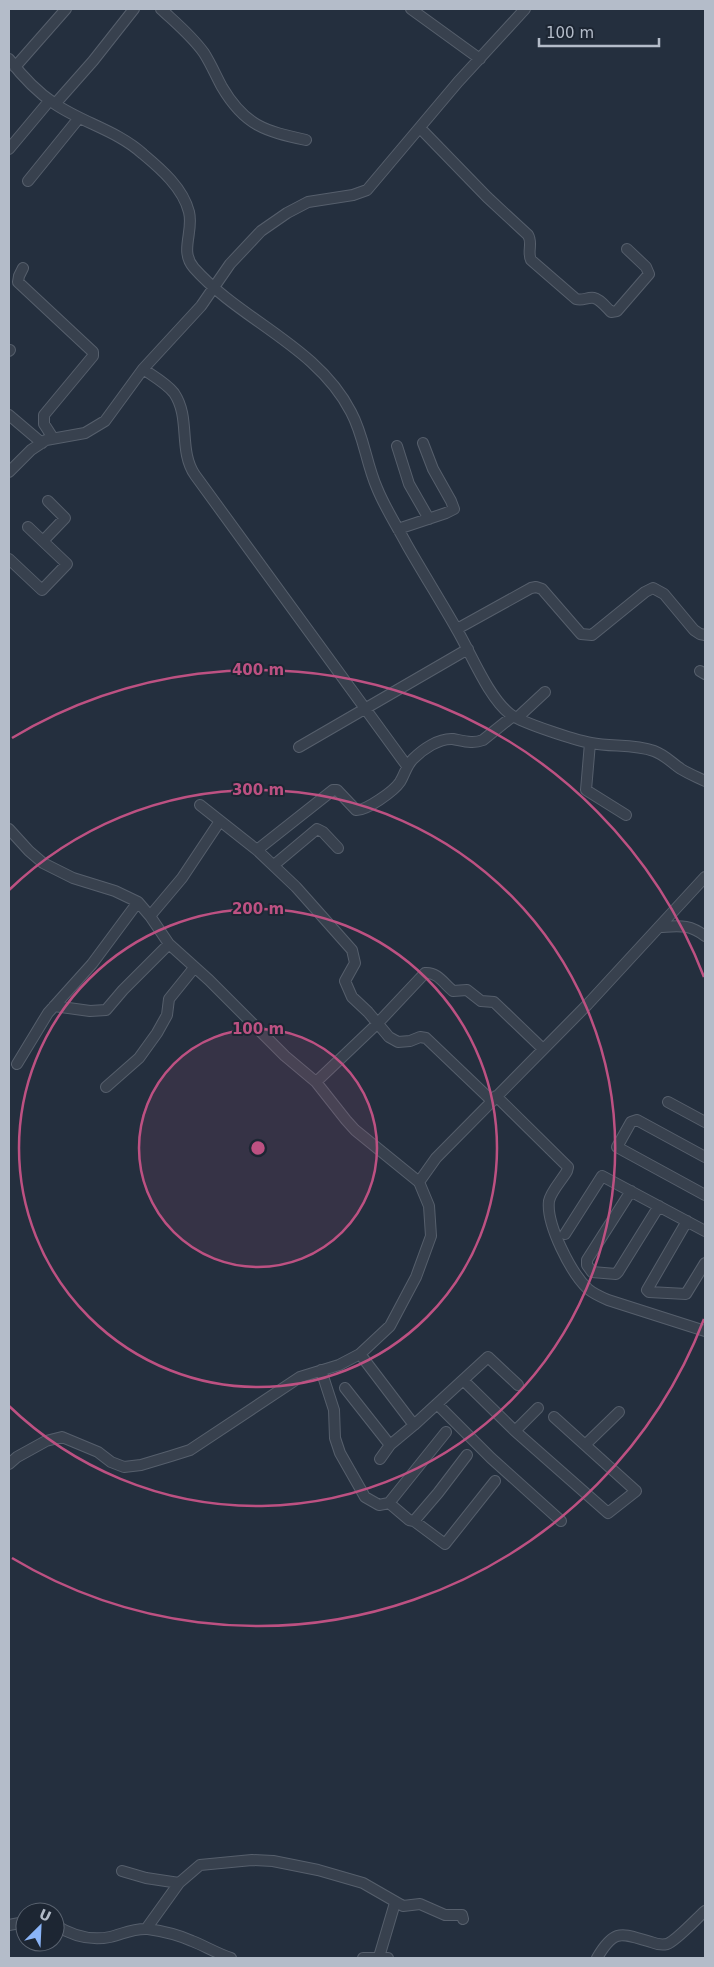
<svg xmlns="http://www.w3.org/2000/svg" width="714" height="1967" viewBox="0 0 714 1967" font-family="'DejaVu Sans',sans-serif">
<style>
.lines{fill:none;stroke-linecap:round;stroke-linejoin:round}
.minor-casing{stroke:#565f6c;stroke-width:12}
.minor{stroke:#38414e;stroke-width:10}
.ring{fill:none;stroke:#bd5182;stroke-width:2.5}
.centre{fill:#bd5182;stroke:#1d2633;stroke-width:2.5}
.ring-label{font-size:15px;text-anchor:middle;font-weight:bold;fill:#bd5182;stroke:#1d2633;stroke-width:4;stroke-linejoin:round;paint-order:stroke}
</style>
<rect width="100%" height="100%" fill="#242f3e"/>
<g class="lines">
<defs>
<path id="minor" d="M161 9C176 23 192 36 204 53 211 64 216 76 222 87 245 126 265 131 306 140
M411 9 480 59
M9 59C22 76 37 92 55 104 83 123 118 131 143 154 161 169 183 188 189 212 194 232 179 251 194 268 241 321 317 346 351 412 364 436 366 463 377 488 385 508 397 526 407 545 423 573 440 600 456 628 471 653 488 697 510 714 522 723 575 740 591 743 612 747 634 744 654 751 665 755 672 763 681 769 689 774 697 777 705 781
M15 67 66 9
M55 104 93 61 134 9
M420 128 487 197 528 235C533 243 527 252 531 260L576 299C583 301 587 297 594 298 600 299 606 307 611 312L617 311 649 274 646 267 627 249
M9 149 50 100
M28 181 79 118
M23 268 19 276 18 282 93 352V356L44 415V424L53 438
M9 351 10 350
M143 369C153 376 166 383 174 393 191 418 178 450 195 475L407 766
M9 415 42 443
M397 446 409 484 429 519
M9 472 31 450 46 440 85 433 105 421 143 369 201 306 230 264 261 231 287 213 308 202 353 195 367 190 458 82 525 9
M398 529 446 513 454 509 451 501 433 469 423 443
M43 541 65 518 48 501
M9 559 42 590 67 564 28 527
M457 629 531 588 536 587 542 589 581 634 592 635 645 592 653 588 664 594 694 630 700 634 705 635
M700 671 705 674
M517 718 545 692
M590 743 586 790 626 815
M299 747 468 649
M200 805 257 850
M9 829 29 851 43 863 73 878 115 891 138 902 150 916 169 944 209 980 285 1056 316 1082 346 1120 355 1130 419 1182
M274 865 317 829 323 832 338 848
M150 916 182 878 220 821
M660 927C680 926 689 924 705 936
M54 1006 90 1011 106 1010 123 990 169 944
M17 1064 48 1013 92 964 138 902
M316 1082 378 1023 425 973C438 972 444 984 453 991L467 990 481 1001 494 1002 543 1049
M106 1087 139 1058 157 1033 167 1015 169 999 194 968
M496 1096 568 1167 567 1171C562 1180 551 1191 549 1201 546 1224 571 1273 588 1289 594 1294 601 1297 608 1300L705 1331
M491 1100 426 1038 420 1037 410 1041 398 1042 389 1037 368 1012 352 997 345 981 355 963 352 950 296 887 257 850 333 790H337L356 810C366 811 394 791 400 782 405 774 406 766 413 759 423 749 439 738 453 739 464 741 473 744 483 740L513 716
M668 1102 705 1122
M705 1157 637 1120 631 1122 617 1147 705 1195
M631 1191 587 1260V1265L592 1272 616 1274 618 1272 659 1206
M687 1221 647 1290 649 1292 686 1294 705 1263
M565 1234 602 1176 705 1231
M360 1354 414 1425 390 1445 380 1459
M321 1370 334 1410 335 1438 340 1453 365 1497 379 1505 389 1503 446 1432
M463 1380 515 1431 538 1408
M345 1388 390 1445
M438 1405 491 1458 561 1521
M414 1425 488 1357 518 1385
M515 1431 608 1513 636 1491 554 1417
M585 1445 619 1412
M9 1464 17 1457 46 1441 62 1437 98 1452 111 1462 124 1467 141 1465 171 1456 190 1450 300 1377 339 1365 360 1354 390 1326 416 1277 431 1236 429 1206 419 1182 436 1158 587 1005 705 877
M389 1503 409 1520 414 1521 438 1493 467 1455
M414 1521 445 1544 495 1481
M122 1871 146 1878 179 1883
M9 1925 25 1922
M55 1925C71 1935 91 1941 110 1937 123 1934 133 1928 148 1929 162 1931 179 1935 192 1941 205 1946 218 1954 231 1958
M146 1929 179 1883 200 1865 252 1860 273 1861 318 1870 363 1883 403 1906 420 1904 445 1915H462L463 1919
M379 1957 395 1903
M363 1958H388
M597 1958C615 1927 622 1934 651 1942 656 1944 662 1945 667 1944 676 1941 697 1918 705 1911"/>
</defs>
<use href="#minor" class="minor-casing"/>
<use href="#minor" class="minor"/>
</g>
<circle cx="258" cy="1148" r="119" fill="#bd5182" fill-opacity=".12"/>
<g class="ring">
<circle cx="258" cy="1148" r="119"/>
<circle cx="258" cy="1148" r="239"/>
<path d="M9 890A358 358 0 1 1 9 1406"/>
<path d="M704 1319A478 478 0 0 1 12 1558M12 738A478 478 0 0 1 704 977"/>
</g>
<circle cx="258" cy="1148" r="8" class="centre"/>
<g class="ring-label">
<text x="258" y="675">400 m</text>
<text x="258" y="795">300 m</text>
<text x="258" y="914">200 m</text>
<text x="258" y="1034">100 m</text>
</g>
<rect width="714" height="1967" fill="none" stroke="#b4bcc9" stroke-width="20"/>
<g transform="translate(40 1927) rotate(24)"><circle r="24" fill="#1d2633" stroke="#59626f"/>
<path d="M0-4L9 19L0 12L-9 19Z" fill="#8ab4f8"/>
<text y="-8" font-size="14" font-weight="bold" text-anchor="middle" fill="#b4bcc9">U</text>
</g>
<path d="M539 38v8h120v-8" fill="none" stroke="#b4bcc9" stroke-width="2.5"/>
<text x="546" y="38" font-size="15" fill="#b4bcc9" stroke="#1d2633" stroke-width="4" paint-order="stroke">100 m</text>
</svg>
